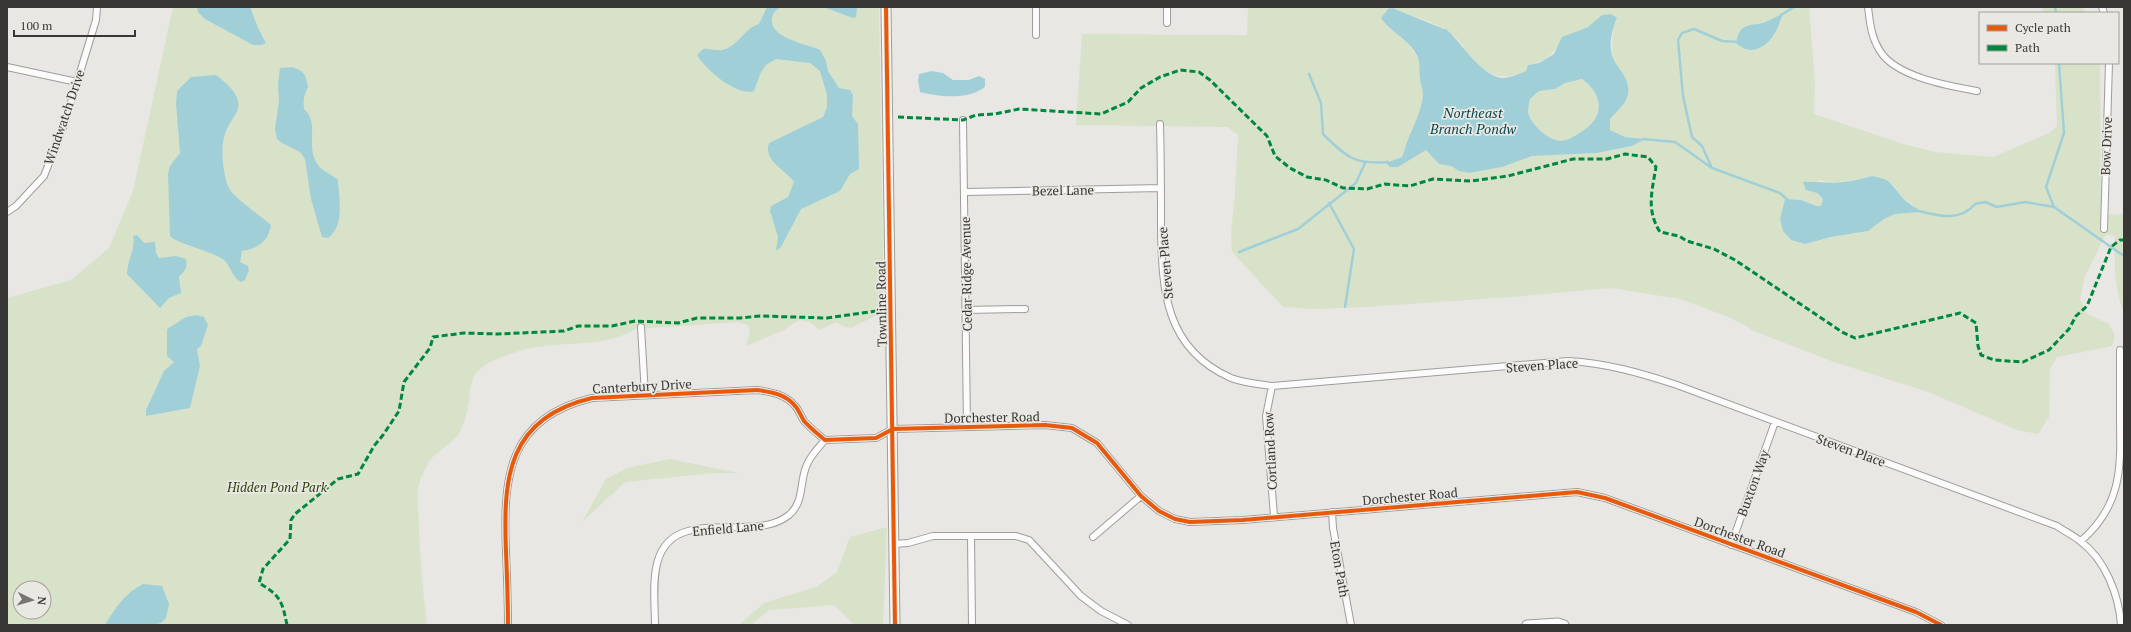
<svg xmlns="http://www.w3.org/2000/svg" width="2131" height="632" viewBox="0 0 2131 632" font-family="'PT Serif',serif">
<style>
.green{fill:#d8e2c9;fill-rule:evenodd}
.water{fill:#a1cfd8;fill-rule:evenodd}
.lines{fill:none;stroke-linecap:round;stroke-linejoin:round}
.stream{stroke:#a1cfd8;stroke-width:2.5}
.street-casing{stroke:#9e9d9b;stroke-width:8}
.secondary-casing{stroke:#9e9d9b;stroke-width:11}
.street{stroke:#fcfbfb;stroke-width:6}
.secondary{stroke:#fcfbfb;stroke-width:9}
.quiet{stroke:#00873e;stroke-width:3;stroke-dasharray:6 3;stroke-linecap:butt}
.cycleway-casing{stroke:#e9e8e2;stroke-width:6}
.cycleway{stroke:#e8590c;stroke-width:4}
.labels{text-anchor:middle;stroke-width:3.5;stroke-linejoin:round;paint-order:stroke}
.street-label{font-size:13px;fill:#383735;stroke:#e9e8e2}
.park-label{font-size:13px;font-style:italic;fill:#2d400a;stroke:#e9e8e2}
.water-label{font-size:14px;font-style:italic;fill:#0a4752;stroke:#e9e8e2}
</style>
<rect width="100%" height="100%" fill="#e8e7e3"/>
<path class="green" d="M173 7H879L884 310H871L879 314 851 328 845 327 836 322 820 330 811 323 800 320 792 324 784 330 746 346 750 331 748 325 738 322 636 329C598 351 554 338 513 353 452 374 481 386 461 430 455 444 437 449 429 462 425 469 419 481 418 489 417 501 419 514 419 526 420 559 423 592 427 625H7V298L71 280 109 248 133 191ZM20 588H44V612H20Z
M1248 7H1809L1815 82 1814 114 1903 144 1935 152 1993 157 2049 133 2057 126 2055 63H2100L2101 207 2105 215 2124 214V312C2114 289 2114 261 2115 236L2106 234 2085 276 2080 299 2087 314 2109 324 2115 336 2112 346 2057 357 2050 369 2049 417 2038 434 2017 430 1928 392 1834 362 1756 332 1731 318 1680 299 1611 288 1511 297 1366 307 1313 309 1283 307 1232 252 1231 232 1235 193 1238 135 1227 127 1076 125 1082 34 1247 35ZM1406 14C1424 19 1445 26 1458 40 1463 45 1465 51 1469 56 1488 75 1500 82 1526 71L1528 65C1554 60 1553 47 1572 33 1577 30 1582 30 1587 27 1593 25 1598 19 1602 15L1617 18 1613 26 1612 56 1623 75 1620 108 1610 119V130L1625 137 1644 139 1632 146 1597 153 1532 156 1502 167 1469 173 1459 171 1451 166 1439 164 1426 150 1406 162 1387 163 1402 157 1422 107 1423 92 1420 80V63L1415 53 1406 42 1386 26ZM1779 21 1776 31 1753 24ZM1872 176 1893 184 1901 196 1921 212 1895 214 1884 219 1868 231 1831 237 1805 244 1801 200 1817 206H1821L1823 200 1817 193 1806 190 1820 180C1838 185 1854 180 1872 176Z
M2043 7H2082L2086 13H2043Z
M1582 79C1604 95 1605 118 1581 132 1575 136 1568 140 1561 141 1549 141 1530 124 1528 112 1528 108 1529 103 1530 99L1539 91 1555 89 1565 83Z
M670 459 738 473H714L625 482 582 522 606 479 627 468Z
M887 527 883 625H855L834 605 769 610 751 625H739L764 603 816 587 837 572 850 537Z"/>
<path class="water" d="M197 7H250L258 28 266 43 262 45H253L205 19 198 12Z
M767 7H781C776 10 773 12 772 18 768 38 807 44 820 50L826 61 828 71 839 88 850 90 853 95 852 116 858 124 859 169 850 174 840 191 801 209 781 247 776 251 778 237 770 211 771 206 788 197 794 182C785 169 763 161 769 143L823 117 827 107V95L820 71 810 63 776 59 766 65 761 72 754 91C737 97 705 69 697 55L703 49C708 48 717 51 722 50 738 47 744 28 759 24Z
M823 7H857L856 17 853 18Z
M1392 8 1444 29H1446C1461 42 1481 76 1502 78 1510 78 1518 74 1526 71L1528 65 1539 63 1554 54 1562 37 1588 27 1602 15 1611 14 1617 18C1612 28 1608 47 1613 58 1618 69 1631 80 1628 94 1627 103 1616 112 1610 119V130L1625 137 1645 139 1632 146 1597 153 1532 156 1502 167 1469 173 1459 171 1451 166 1439 164 1426 150 1398 167H1390L1386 163 1402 157 1404 152C1409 132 1422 114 1423 94 1423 89 1420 84 1420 79 1419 69 1421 61 1415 52 1406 38 1390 32 1381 18L1388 9ZM1582 79C1604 95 1605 118 1581 132 1575 136 1568 140 1561 141 1549 141 1530 124 1528 112 1528 108 1529 103 1530 99L1539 91 1555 89 1565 83Z
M1783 14C1780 20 1779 26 1776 31 1767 48 1751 57 1736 43 1740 24 1746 26 1763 23 1770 21 1776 16 1783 14Z
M292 67C305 71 306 75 308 87 304 95 303 99 304 109 319 121 307 144 315 160 320 171 329 172 338 180 339 198 345 226 328 238L322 237 311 199 305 159 300 152 282 143 277 139 275 129 279 101 278 84 280 68Z
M932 71 943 73 953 80H969L979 76 985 79V87C968 100 940 97 920 92L918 80 919 74Z
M216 75C228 84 246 99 235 115 231 122 227 127 225 134 220 147 223 176 229 188 233 197 262 217 271 225 269 241 257 249 242 251L240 262 248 266 249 270 245 280 241 282C232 278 231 266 224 260 212 251 175 243 170 236L168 174 170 166 180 153 176 103 177 91 191 77Z
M1872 176C1892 180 1889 182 1902 197 1907 203 1915 207 1922 212L1895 214 1884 219 1868 231 1831 237 1805 244 1791 240 1783 231 1780 219 1785 199 1801 200 1817 206H1821L1823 199 1817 193 1806 190 1803 182C1817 181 1830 184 1844 182 1853 181 1863 178 1872 176Z
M137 235 144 243 155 242 156 253 159 258 176 256 186 259C188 268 185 270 179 277L181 293 169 298 160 308 127 274C127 260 136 249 133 236Z
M196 315 204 317 208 325 201 346 197 349 200 366 190 408 146 416V410L164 371 174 362 167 356V329L186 317Z
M143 584 162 586 169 604 166 618 161 623 152 625H105C115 608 125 593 143 584Z"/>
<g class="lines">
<path class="stream" d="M2055 7 2056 13
M1781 15 1794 7
M1309 74 1321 103 1323 134C1346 157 1355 165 1388 162
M1643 139 1675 142 1712 168 1780 193 1788 200
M1711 166 1702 146 1692 137 1683 96 1678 40 1682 33 1694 29 1722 41 1738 42
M1329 203 1354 249 1345 307
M2054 207 2046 187 2064 133 2059 63
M1919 211C1939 216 1960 222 1975 204L1985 202 1997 207 2025 202 2054 207 2124 256
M1239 252 1298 229 1356 183 1365 163"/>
<defs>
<path id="street" d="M1036 7V35
M1167 7V23
M1868 7C1870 23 1871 37 1880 51 1896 77 1949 86 1977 91
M2102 7 2104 13
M7 67 77 82
M963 120 967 427
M1160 124C1161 159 1161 193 1161 228 1162 290 1165 349 1231 378 1244 383 1259 384 1272 386L1568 361C1606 363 1641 373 1677 385L2057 526C2064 531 2073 535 2080 541 2105 559 2119 595 2121 625
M965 192 1160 188
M7 212 16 206 44 176 64 125 96 20 97 7
M2104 229 2109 63
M966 310 1025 309
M641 327 645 395
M1272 386 1266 416 1274 516
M1332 512 1333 528 1351 625
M971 536 972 625
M1093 537 1141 496
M2081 541C2121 506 2121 470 2120 421 2120 397 2120 374 2120 350
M894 544 908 543 933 536H1016L1029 540 1081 596 1101 611 1128 625
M1731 545 1775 422
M508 625C508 601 507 576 506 552 503 478 507 418 592 398L757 390C771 392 786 394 796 407 799 411 801 416 804 421 810 428 818 434 825 440L876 438 893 429 1045 425 1072 428 1097 443 1141 496 1159 511 1175 519 1190 522 1243 520 1577 492 1605 498 1916 612 1941 625
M655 625C655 592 646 542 688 531 705 526 725 528 743 527 760 526 775 526 789 515 803 503 800 486 805 470 808 459 817 449 825 440"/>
<path id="secondary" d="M886 7 895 625
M1527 625 1558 623 1564 625"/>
</defs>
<use href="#street" class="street-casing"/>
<use href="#secondary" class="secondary-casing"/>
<use href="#street" class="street"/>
<use href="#secondary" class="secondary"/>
<path class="quiet" d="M898 117 963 120 976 115 995 114 1019 109 1101 114 1128 102 1141 88 1160 77 1180 70 1199 72 1210 80 1267 136 1275 156 1290 168 1307 177 1326 180 1343 188 1367 189 1385 184 1410 186 1433 179 1471 181 1508 176 1573 159H1607L1625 154 1648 157 1656 167C1652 191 1646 210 1660 232L1679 236 1687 241 1714 249 1735 260 1842 332 1855 338 1960 313 1976 323 1978 346 1981 355 1994 360 2023 362 2049 350 2069 329 2076 316 2087 306 2111 247 2120 240H2124
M287 625C282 601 281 596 259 583L263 569 290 539 291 520 295 514 338 479 358 474 374 446 383 435 399 411 404 382 430 348 433 337 464 333 498 334 564 331 578 326H612L635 321 678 323 697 318H740L760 316 827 318 883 310"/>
<defs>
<path id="cycleway" d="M886 7 895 625
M508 625C508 601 507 576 506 552 503 478 507 418 592 398L757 390C771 392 786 394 796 407 799 411 801 416 804 421 810 428 818 434 825 440L876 438 893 429 1045 425 1072 428 1097 443 1141 496 1159 511 1175 519 1190 522 1243 520 1577 492 1605 498 1916 612 1941 625"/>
</defs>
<use href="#cycleway" class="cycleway-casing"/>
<use href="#cycleway" class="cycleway"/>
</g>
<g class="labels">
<g class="street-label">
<text transform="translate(64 117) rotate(-71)" y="5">Windwatch Drive</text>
<text transform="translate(2106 146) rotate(-88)" y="5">Bow Drive</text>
<text transform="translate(1063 190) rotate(-1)" y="5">Bezel Lane</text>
<text transform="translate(1165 263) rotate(-95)" y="5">Steven Place</text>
<text transform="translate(966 274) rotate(-91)" y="5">Cedar Ridge Avenue</text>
<text transform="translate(881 304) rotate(-91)" y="5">Townline Road</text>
<text transform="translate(1542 365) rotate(-4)" y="5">Steven Place</text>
<text transform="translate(642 386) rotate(-3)" y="5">Canterbury Drive</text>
<text transform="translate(992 417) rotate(-1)" y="5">Dorchester Road</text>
<text transform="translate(1851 450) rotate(20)" y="5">Steven Place</text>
<text transform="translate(1270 451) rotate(-93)" y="5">Cortland Row</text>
<text transform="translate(1753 483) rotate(-70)" y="5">Buxton Way</text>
<text transform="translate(1410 496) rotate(-5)" y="5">Dorchester Road</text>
<text transform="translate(728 528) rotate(-5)" y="5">Enfield Lane</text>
<text transform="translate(1740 537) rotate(20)" y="5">Dorchester Road</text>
<text transform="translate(1340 569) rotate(80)" y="5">Eton Path</text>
</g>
<g class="park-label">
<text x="277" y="492">Hidden Pond Park</text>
</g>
<g class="water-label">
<text x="1473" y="118">Northeast<tspan x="1473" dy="16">Branch Pondw</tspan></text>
</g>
</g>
<rect width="2131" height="632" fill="none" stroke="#383735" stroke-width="16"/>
<rect x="1979" y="12" width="140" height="52" fill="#e9e8e2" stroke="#a2a19d"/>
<rect x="1987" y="25" width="20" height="6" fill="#e8590c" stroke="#a2a19d"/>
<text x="2015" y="32" font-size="12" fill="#383735">Cycle path</text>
<rect x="1987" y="45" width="20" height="6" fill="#00873e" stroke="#a2a19d"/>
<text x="2015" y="52" font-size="12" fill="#383735">Path</text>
<g transform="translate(32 600) rotate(95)"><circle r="19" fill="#e9e8e2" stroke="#a2a19d"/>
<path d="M0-3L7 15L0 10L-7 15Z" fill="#767572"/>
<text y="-6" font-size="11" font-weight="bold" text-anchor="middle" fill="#383735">N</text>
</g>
<path d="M14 30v6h121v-6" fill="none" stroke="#383735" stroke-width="2"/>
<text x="20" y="30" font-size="12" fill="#383735" stroke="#e9e8e2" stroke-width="3" paint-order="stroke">100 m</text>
</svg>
